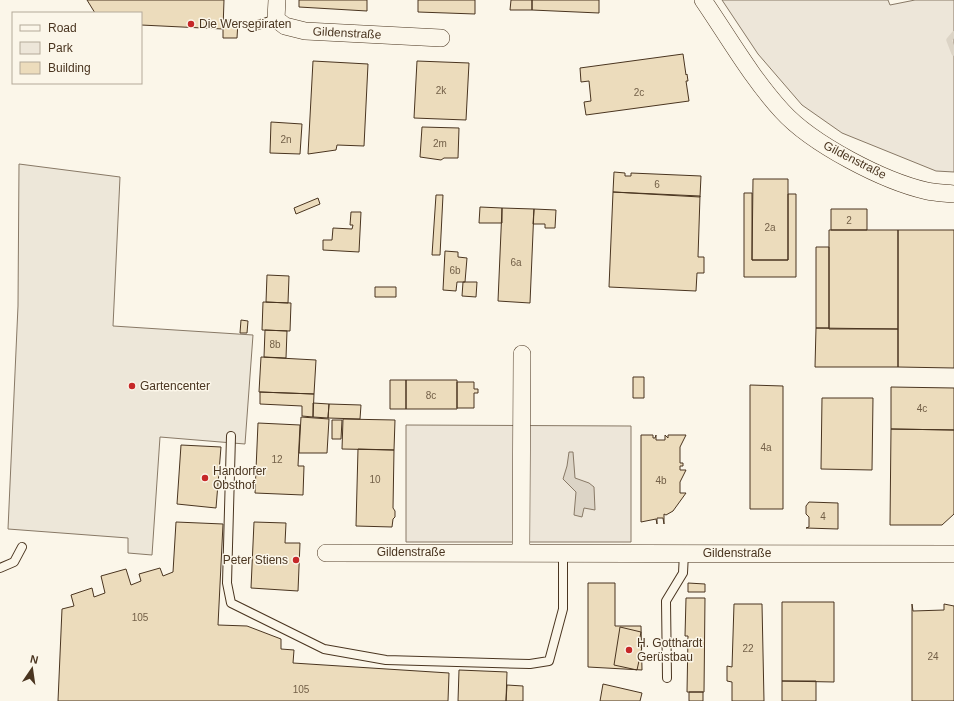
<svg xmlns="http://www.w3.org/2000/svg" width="954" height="701" viewBox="0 0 954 701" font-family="Arial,sans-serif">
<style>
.green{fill:#ede6d9;stroke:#887966}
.parking{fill:#ede7d9;stroke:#887966}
.water{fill:#dcd4c6;stroke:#887966}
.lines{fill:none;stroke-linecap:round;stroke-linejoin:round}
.stream{stroke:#dcd4c6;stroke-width:5.5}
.building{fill:#ecdcbc;stroke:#4a3520}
.service-casing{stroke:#4a3520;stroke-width:10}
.minor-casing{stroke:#4a3520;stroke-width:18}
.service{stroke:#fbf6e9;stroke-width:8}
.minor{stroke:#fbf6e9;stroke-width:17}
.poi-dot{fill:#c62828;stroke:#fbf6e9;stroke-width:1.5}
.labels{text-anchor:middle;stroke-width:3;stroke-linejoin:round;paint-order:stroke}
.number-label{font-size:10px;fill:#725f47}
.poi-label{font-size:12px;fill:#4a3520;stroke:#fbf6e9;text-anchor:start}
.street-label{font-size:12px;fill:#4a3520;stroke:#fbf6e9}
</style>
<rect width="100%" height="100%" fill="#fbf6e9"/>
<path class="green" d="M722 0H888L890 5 915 0H954V172L936 171 842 133 802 105 758 54Z
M406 425 631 426V542H406Z"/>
<path class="parking" d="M19 164 120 177 113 326 253 335 245 444 160 437 152 555 128 553V538L8 529 18 306Z"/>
<path class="water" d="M569 452H573L575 478 589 483 594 487 595 510 584 508 582 517 574 515 576 492 563 479 567 466Z"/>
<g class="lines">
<path class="stream" d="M954 34 949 40 954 53"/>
</g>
<path class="building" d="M87 0H224L223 29 141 25V13H95Z
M299 0H367V11L299 7Z
M418 0H475V14L418 12Z
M511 0H532V10H510Z
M532 0H599V13L532 10Z
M223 20 238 21 237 38H223Z
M683 54 686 75 687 74 688 81H686L689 101 586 115 584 102 591 101 589 81 581 82 580 68Z
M313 61 368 64 364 146 337 145 336 150 308 154Z
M417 61 469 63 466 120 414 118Z
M271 122 302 124 300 154 270 153Z
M422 127 459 128 458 158H444L441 160 420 157Z
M614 172 625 173V176H631V173L701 176 700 197 613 192Z
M753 179H788V260H752Z
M613 192 700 196 698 257H704V273H697L696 291 609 287Z
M744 193H752V260H788V194H796V277H744Z
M436 195H443L440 255H432Z
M318 198 320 204 296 214 294 208Z
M480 207 502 208V223H479Z
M502 208 534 209 530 303 498 301Z
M534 209 556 210 555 228H545V224H533Z
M831 209H867V230H831Z
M351 212H361L359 252 323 250V240H332L333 228 352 229 353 225H350Z
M829 230H898V329H829Z
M898 230H954V368L898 367Z
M816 247H829V328H816Z
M445 251 458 252V257L467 258 465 282H457L456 291 443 290Z
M267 275 289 276 288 303 266 302Z
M463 282H477L476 297 462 296Z
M375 287H396V297H375Z
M263 302 291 303 290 331 262 330Z
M241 320 248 321 247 333H240Z
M816 328 898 329V367H815Z
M265 330 287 331 286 358 264 357Z
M261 357 316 360 314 394 259 392Z
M633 377H644V398H633Z
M390 380H406V409H390Z
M406 380H457V409H406Z
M457 382H474V389H478V393H474V408H457Z
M750 385 783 386V509H750Z
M891 387 954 388V430L891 429Z
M260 392 314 394 313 417 302 416V406L260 404Z
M822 398H873L872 470 821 469Z
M313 403 329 404 328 418 313 417Z
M329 404 361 405 360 419 328 418Z
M301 417 329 419 327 453H299Z
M343 419 395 420 394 450 342 449Z
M332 420H342L341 439H332Z
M258 423 300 425 298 466H304L303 495 255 493Z
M891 429 954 430V514L942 525H890Z
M641 435H653V438H655L656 435V440H665V435L668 438V435H686L680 447V463H683V466H680V470H686L680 482V493H686L673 511 666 515 664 514V524L663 518H657V524L656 519 641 522Z
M181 445 221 447 216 508 177 504Z
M358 449 394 450 393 508 395 511V517L393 519 392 527 356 526Z
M809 502 838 503V529L806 528 809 527V517L806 514V506Z
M176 522 223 524 218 625 247 626 281 639V649L294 650 293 663 449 673 448 701H58L62 609 74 606 71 595 92 588 94 597 105 593 101 576 126 569 131 585 141 581 139 574 160 568 163 576 173 572Z
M254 522 286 523 285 543H300L298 591 251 588Z
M588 583H615V626H641L642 670 588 667Z
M688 583 705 584V592H688Z
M686 598H705L704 692H687L688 636H685Z
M782 602H834V682L782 681Z
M734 604H762L764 701H732V682L727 681V666L732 667Z
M912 604 913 611 944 610V604L954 606V701H912Z
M620 627 641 632 638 647H642L637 670 614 665Z
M459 670 507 672 506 701H458Z
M782 681H816V701H782Z
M603 684 642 693 640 701H600Z
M507 685 523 686V701H506Z
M689 692H703V701H689Z"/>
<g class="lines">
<defs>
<path id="service" d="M252 27 276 19
M231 436 227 583 231 603 324 649 386 660 530 664 549 661 563 609V552
M0 568 14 562 22 547
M667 678 666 601 683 573 684 553"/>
<path id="minor" d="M277 0 276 19 285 26 305 31 441 38
M703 0C729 38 751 77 782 111 812 144 883 181 927 191 936 193 945 193 954 194
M521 552 522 354
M326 553 954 554"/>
</defs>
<use href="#service" class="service-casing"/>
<use href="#minor" class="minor-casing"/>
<use href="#service" class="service"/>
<use href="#minor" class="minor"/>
</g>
<g class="poi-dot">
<circle cx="191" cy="24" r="4"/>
<circle cx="132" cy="386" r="4"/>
<circle cx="205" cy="478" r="4"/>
<circle cx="296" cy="560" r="4"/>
<circle cx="629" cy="650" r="4"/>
</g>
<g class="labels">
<g class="number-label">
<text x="441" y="94">2k</text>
<text x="639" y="96">2c</text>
<text x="286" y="143">2n</text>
<text x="440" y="147">2m</text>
<text x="657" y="188">6</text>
<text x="849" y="224">2</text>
<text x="770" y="231">2a</text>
<text x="516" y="266">6a</text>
<text x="455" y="274">6b</text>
<text x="275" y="348">8b</text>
<text x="431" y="399">8c</text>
<text x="922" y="412">4c</text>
<text x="766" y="451">4a</text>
<text x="277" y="463">12</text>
<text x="375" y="483">10</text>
<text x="661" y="484">4b</text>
<text x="823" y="520">4</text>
<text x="140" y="621">105</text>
<text x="748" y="652">22</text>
<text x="933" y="660">24</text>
<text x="301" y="693">105</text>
</g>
<g class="poi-label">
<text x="199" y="28">Die Wersepiraten</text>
<text x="140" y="390">Gartencenter</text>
<text x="213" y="475">Handorfer<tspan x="213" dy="14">Obsthof</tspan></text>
<text x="288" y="564" text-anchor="end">Peter Stiens</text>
<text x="637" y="647">H. Gotthardt<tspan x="637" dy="14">Gerüstbau</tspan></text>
</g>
<g class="street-label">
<text transform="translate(347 33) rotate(3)" y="4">Gildenstraße</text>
<text transform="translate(855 160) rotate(27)" y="4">Gildenstraße</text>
<text x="411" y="556">Gildenstraße</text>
<text x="737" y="557">Gildenstraße</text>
</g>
</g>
<rect x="12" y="12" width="130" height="72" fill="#fbf6e9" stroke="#b4a999"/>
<rect x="20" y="25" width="20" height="6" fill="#fbf6e9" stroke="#b4a999"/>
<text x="48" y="32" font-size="12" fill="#4a3520">Road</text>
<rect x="20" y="42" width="20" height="12" fill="#ede6d9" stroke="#b4a999"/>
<text x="48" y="52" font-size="12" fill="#4a3520">Park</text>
<rect x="20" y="62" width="20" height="12" fill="#ecdcbc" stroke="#b4a999"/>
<text x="48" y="72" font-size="12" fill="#4a3520">Building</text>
<g transform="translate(32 669) rotate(13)" stroke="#fbf6e9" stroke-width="3" paint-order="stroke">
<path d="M0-3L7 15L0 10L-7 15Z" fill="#4a3520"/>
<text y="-6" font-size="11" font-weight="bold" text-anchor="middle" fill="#4a3520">N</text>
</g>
</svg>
